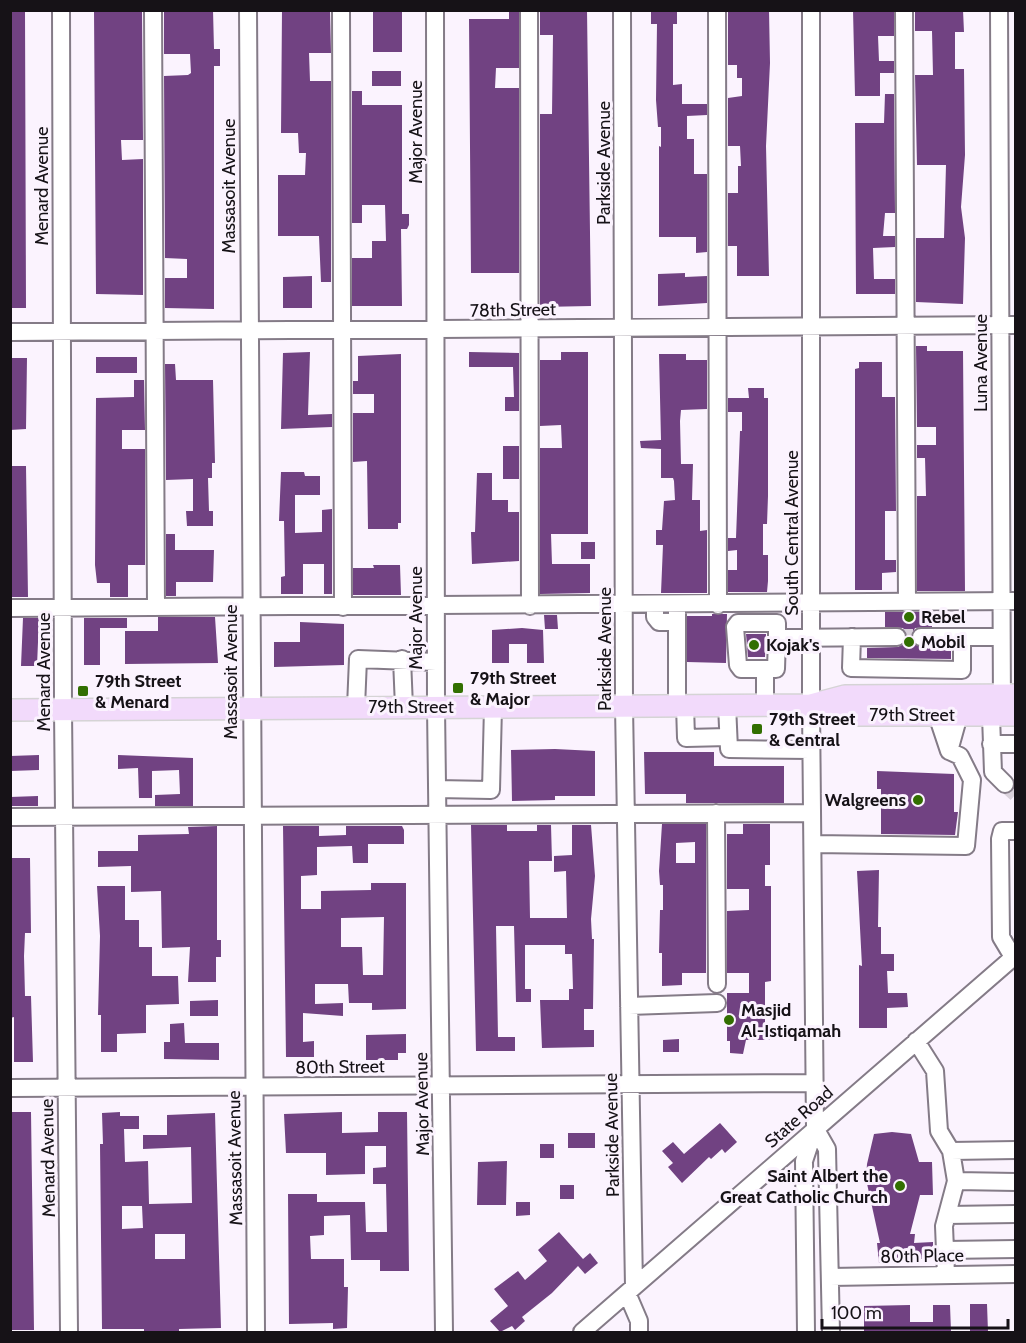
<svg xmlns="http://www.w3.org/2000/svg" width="1026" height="1343" viewBox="0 0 1026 1343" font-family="Cabin,sans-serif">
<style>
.building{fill:#714282;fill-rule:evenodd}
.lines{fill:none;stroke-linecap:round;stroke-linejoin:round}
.minor-tunnel{stroke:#d9d1db;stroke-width:16;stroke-dasharray:16 8;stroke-linecap:butt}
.minor-casing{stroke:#847b87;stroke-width:20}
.major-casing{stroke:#d5d4d5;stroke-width:24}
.minor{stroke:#fff;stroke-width:16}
.major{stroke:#f2dafb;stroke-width:21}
.poi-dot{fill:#326f01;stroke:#fbf3fe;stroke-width:2}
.labels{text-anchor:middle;stroke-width:6;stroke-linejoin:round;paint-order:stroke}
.street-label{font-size:18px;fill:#161217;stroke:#fbf3fe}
.poi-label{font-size:18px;font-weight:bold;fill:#161217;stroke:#fbf3fe;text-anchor:start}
</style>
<rect width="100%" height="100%" fill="#fbf3fe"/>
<path class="building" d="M10 10H25L26 308H12Z
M94 10H142L143 140H121L122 160 143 159V295L96 294Z
M164 10H213L214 49H220V66H214V309L165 308V278H187V259L165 258 164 76 188 75 191 73 190 54H164Z
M282 10H330L331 53H309L310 81H331V282H321L319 236H278V175H305L306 153H299L298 133H281Z
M373 10H402V52H373Z
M509 10H519V68H496L495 88H519V273H471L469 19H509Z
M540 10H587L591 306 540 307V114H552L553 35H540Z
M651 10H677V24H673V85L682 84V104H707V115L687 116V139H694V174H707V252L696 253V237H659V146L661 147V127H658L656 100 657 24H651Z
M728 10H769L770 63 766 146 769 276H737V246H728V193H738V166H741L740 146H728V98L742 96V78H737V65H728Z
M853 10H894V36H878L879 61H894V73H880V96H855Z
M915 10H963L964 32H955V69H964L965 155 961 207 965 238 963 304 916 302V238H944L946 165H917L915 75H933L932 31H915Z
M372 71H401V86H372Z
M352 91H362V105H402V214H409V225L407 229H401L402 306H352V258H372V241H386L385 205H362V223H352Z
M885 94H894L895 213H885L883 236H895V247L873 248 874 279H895V294H856L855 123H884Z
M685 273V277L707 276V303L658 306V274Z
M312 276V308H283V277Z
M916 346H927V351H963L965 591H917V496H926L925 458H917V445H936V427H917Z
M310 352 308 415 332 414V427L281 429 283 353Z
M469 352 519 353V411H505V397H514L513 367H469Z
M561 352H588V534H551L552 564H590V593L540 594V448H562L561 425 540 426V360H561Z
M401 354V523H398V529H368L367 461 353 462V413H374V394H353V381H358V356Z
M659 354H686V360H707V409L681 410 680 421 681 464H693L692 500H700V531L707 530V593H661L663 545H656V530H662L664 501 675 500 674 481 673 478H661V449L641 448 640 441 661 440Z
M96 357H137V373H96Z
M10 358H27L26 429 10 430Z
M859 362H882V397H895L896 511H885V560H896V572L882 573V590H855V369L859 368Z
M165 364H175L176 380H213L215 463H212V478H208L209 511H213V526H187L186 511H193V479L166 480Z
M134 380H144L145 430H122V449H145V565H128V597H110V583H97L95 565 96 398 134 397Z
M748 388H764V398H768V496L767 524H763V555H768V581L767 592H728V570H737V550L728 551V538H736L740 431H742V412H728V398H749Z
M503 446H519V479H503Z
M10 466H26L28 597H10Z
M281 472H304L305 476H320V495H295V533L322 532V510L332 509V594H324V564H303V594H281V577L285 576 284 521H279Z
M477 473H492V500H508V512H519V561L472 564 471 532H475Z
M166 534H175V550H214L213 582H176V596H166Z
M581 542H595V559H581Z
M373 565H400L401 595H353V568H374Z
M885 612H932V627L915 628 911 636 912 642 920 647 951 648V659L867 658V648L898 647 906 642V632L903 628 885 627Z
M712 614H727L726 663 687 662V616H712Z
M544 615H557L558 629H545Z
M158 617H215L218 663 125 664V631H158Z
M23 618H39L37 666H21Z
M84 618H127V628H100V665H84Z
M300 622 344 624V665L274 667V642H300Z
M522 628 543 630 544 663H527V644H509V663H492V630Z
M746 634H766L765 657H748Z
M555 749 595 751V796H555V800L512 801 511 750Z
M644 752H714V766H784V803H686V794H645Z
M39 755V770L10 771V756Z
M118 755 193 758V806H155V795L180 794 179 770 152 771V798H139L138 768 118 769Z
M877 771 954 774V812H958L955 835 881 834V789H877Z
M38 796V806H10V797Z
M662 824H706V973H682V985L662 986V953H659L660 910H663V885H660L659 871ZM695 842V863H676V843Z
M743 824H770V865H765V886H771V981L765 982V1024H770V1040H746L743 1054 730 1053V1041H727V993H749V973H727V911L749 910V889H727V834H743Z
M471 825H507V831H537V825H551L552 861H529L530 918H567L566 871 554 872V856L572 855V825H591L595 876 591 919 592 939H594L593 1009H584V1030H594V1047L542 1048 540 1000H569V989H573L572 954H565V945H525V989H531V1002H516L514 926H496L498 1037H515V1051H476Z
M217 826V940H221V957H216V982H188L190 947 162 948 161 891 131 892V866L98 867V851H138V835L189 834 188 827Z
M283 826H319V836L346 835V826H402L404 830V844H368V863H353L352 846 317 847V875L301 876V909H321V891L371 890V883H406V1009L372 1010V1003H349L348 984H315V1004L343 1003V1016L303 1013V1042L314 1041V1057H286ZM384 917 383 975H363L362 947H341V918Z
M10 858H30L31 933H25L24 956 25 996H31L33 1062H14V1017L10 1018Z
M879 870 878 927H881V954H894V971H887L888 993H907L908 1007 887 1008V1028H859V965L862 966 857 871Z
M97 886H125V920H139V947H152V976H178L179 1004 146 1005V1033L117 1034V1052H101V1015H98L100 936Z
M218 1000V1016H190V1001Z
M184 1023 185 1043H219V1060L164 1059V1042H170V1024Z
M406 1034V1053H398V1060H366V1035Z
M679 1039V1052H663V1040Z
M10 1112H31L34 1330H12L10 1322Z
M120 1112V1116H139V1129H124L125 1162 148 1161 149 1204 192 1203 191 1147 143 1149V1135H167V1115L215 1113 221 1328 179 1329V1332H144V1329H102L100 1144H103L102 1113ZM122 1206H142L143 1228 122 1229ZM155 1234H185V1259H155Z
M342 1112V1133L378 1132V1112H407L409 1271H380V1260H351L350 1215 324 1216V1235L310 1236 311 1259H344V1287H348L347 1328 333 1329V1323L289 1324 288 1194H317V1202H365L366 1232H387L386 1184H373V1168L386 1167V1146H365V1174L326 1175V1153H286L284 1114Z
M720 1123 737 1142 725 1153 722 1149 711 1159 709 1157 682 1183 668 1167 673 1163 662 1151 673 1142 684 1154Z
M892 1132 911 1134 919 1162H932L933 1195H920L910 1234H915L914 1243 933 1242V1259H919L918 1263H879L877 1243H880L866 1179 867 1164 874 1134Z
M568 1133H595V1148H568Z
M540 1144H554V1158H540Z
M507 1161 506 1205H477L478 1162Z
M560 1185H574V1199H560Z
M516 1202H530V1215L516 1216Z
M559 1232 583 1259 590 1253 598 1263 585 1274 578 1266 552 1293 522 1317 525 1321 515 1330 512 1326 500 1332 490 1321 508 1306 494 1289 518 1271 525 1280 547 1261 538 1250Z
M970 1304H987L988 1332H970Z
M910 1305V1322H933V1305H950L951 1332H864V1306Z"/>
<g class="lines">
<path class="minor-tunnel" d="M897 637H921
M1005 784 1016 794"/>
<defs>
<path id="minor" d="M61 10 63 709 69 1332
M153 10 156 607
M248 10 256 1332
M341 10 343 607
M435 10 436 707 444 1332
M529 10 530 606
M622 10 624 706 634 1287
M717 10 718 605
M904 10 907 603
M999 10 1002 706
M10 332 1016 325
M655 605V617L659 622H677
M10 608 1016 601
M852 637 851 668 962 670V637
M921 637H1001
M777 638 776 669H741L738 665 735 627 738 623H777V638L897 637
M402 659 404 707
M765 669V705
M677 705V605
M685 705 686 738 728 737
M727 705 729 749 811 750
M356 707 358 659 436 662
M937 715 949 751 959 715
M991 716 993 772 1005 784
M991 744H1016
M437 789 491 790 493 707
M716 813 717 984
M10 817 812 813
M813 844 966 846 972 780 960 756 949 751
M1013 957 1001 937 1000 839 1002 831H1016
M629 1006 717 1003
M916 1041 935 1071 939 1131 951 1151 1016 1150
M10 1088 815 1083
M815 1128 827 1149 831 1332
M956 1181 1016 1182
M947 1215 1016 1214
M945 1250 1016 1249
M946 1275 944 1226 956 1181 951 1151
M830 1277 1016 1274
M627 1293 639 1321V1332
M582 1332 1016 955
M806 1332 804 1161 815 1128 811 705V10"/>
<path id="major" d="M811 705 845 715H1016
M10 710 811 705 845 696 1016 695"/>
</defs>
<use href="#minor" class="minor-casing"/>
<use href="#major" class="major-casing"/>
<use href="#minor" class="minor"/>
<use href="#major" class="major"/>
</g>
<g class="poi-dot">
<circle cx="909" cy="617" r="6"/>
<circle cx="909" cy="642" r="6"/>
<circle cx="754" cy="645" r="6"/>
<rect x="452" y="682" width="12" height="12" rx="3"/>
<rect x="77" y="685" width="12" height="12" rx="3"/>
<rect x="751" y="723" width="12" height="12" rx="3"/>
<circle cx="918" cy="800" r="6"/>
<circle cx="729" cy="1020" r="6"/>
<circle cx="900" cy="1186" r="6"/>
</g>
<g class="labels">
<g class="street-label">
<text transform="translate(416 132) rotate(-90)" y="6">Major Avenue</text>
<text transform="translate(604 163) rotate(-90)" y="6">Parkside Avenue</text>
<text transform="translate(42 186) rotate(-90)" y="6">Menard Avenue</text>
<text transform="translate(229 186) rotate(-90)" y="6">Massasoit Avenue</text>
<text transform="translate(513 310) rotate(-1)" y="6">78th Street</text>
<text transform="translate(981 363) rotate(-90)" y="6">Luna Avenue</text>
<text transform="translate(792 533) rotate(-90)" y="6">South Central Avenue</text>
<text transform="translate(416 618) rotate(-90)" y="6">Major Avenue</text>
<text transform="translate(605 649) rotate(-90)" y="6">Parkside Avenue</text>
<text transform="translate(44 672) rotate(-90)" y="6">Menard Avenue</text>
<text transform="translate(231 672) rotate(-90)" y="6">Massasoit Avenue</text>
<text x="411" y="713">79th Street</text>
<text x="912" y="721">79th Street</text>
<text transform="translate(340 1067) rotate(-1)" y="6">80th Street</text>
<text transform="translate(422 1104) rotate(-91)" y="6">Major Avenue</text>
<text transform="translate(799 1117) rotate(-41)" y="6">State Road</text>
<text transform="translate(612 1135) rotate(-91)" y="6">Parkside Avenue</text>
<text transform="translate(48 1158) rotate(-91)" y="6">Menard Avenue</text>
<text transform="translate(235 1158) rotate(-91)" y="6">Massasoit Avenue</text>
<text transform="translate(922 1256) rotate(-1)" y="6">80th Place</text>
</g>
<g class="poi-label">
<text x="921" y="623">Rebel</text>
<text x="921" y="648">Mobil</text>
<text x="766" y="651">Kojak's</text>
<text x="470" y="684">79th Street<tspan x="470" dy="21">&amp; Major</tspan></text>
<text x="95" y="687">79th Street<tspan x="95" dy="21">&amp; Menard</tspan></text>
<text x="769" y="725">79th Street<tspan x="769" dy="21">&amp; Central</tspan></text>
<text x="906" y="806" text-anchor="end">Walgreens</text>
<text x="741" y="1016">Masjid<tspan x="741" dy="21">Al-Istiqamah</tspan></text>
<text x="888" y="1182" text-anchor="end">Saint Albert the<tspan x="888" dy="21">Great Catholic Church</tspan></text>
</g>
</g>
<rect width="1026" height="1343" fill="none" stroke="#161217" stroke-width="24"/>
<path d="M822 1319v9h186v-9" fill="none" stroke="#161217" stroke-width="3"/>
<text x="831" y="1319" font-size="18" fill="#161217" stroke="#fbf3fe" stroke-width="4.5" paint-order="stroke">100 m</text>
</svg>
